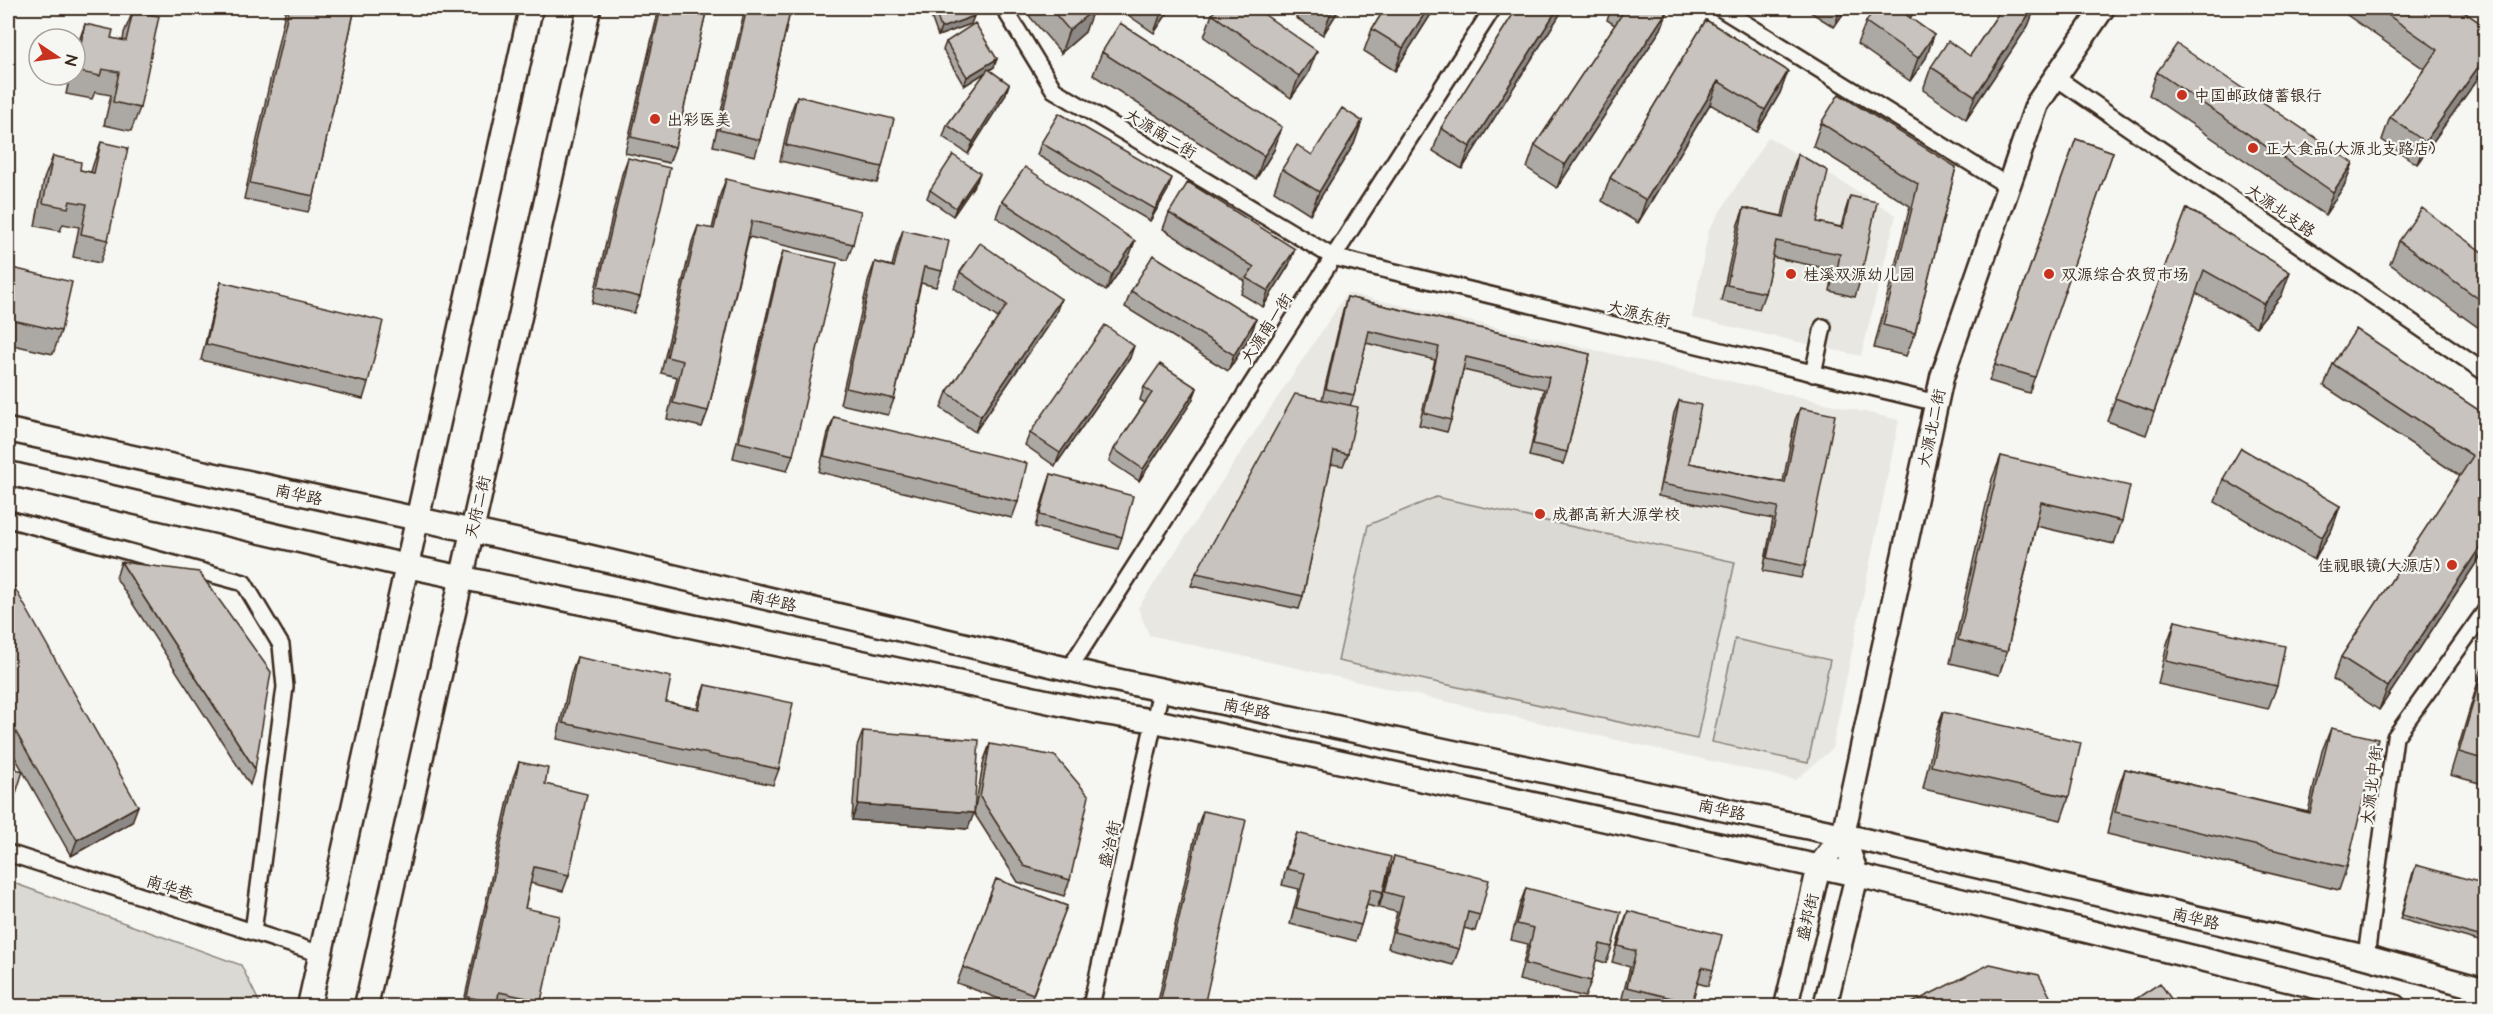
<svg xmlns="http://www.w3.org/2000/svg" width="2493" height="1014" viewBox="0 0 2493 1014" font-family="'Architects Daughter','LXGW WenKai TC',sans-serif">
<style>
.built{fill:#e8e7e2}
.park{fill:#dad9d3;stroke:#8a8278;stroke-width:1.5}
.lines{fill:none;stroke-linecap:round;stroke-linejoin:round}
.street-casing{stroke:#3b2a1e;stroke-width:20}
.secondary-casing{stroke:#3b2a1e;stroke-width:27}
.street{stroke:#f6f6f2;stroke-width:15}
.secondary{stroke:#f6f6f2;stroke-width:22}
.wall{fill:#aca8a3;stroke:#3b2a1e;stroke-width:1.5}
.shaded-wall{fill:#8c8885;stroke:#3b2a1e;stroke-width:1.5}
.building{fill:#c8c3be;stroke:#3b2a1e;stroke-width:1.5}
.poi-dot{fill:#c8321e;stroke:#f6f6f2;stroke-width:2}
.labels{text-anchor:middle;stroke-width:4.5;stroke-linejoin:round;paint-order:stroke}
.poi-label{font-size:16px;fill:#3b2a1e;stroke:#f6f6f2;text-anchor:start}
.street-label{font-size:16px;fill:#3b2a1e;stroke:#f6f6f2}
</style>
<rect width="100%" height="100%" fill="#f6f6f2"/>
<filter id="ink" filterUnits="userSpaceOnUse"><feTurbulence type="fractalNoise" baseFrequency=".0167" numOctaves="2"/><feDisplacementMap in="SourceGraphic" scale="12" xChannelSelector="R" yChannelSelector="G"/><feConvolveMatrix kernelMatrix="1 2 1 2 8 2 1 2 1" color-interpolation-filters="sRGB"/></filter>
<g filter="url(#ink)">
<path class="built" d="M1768 137 1896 215 1861 356 1692 318 1709 229Z
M1347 293 1899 420 1832 749 1796 780 1149 635 1138 608Z"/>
<path class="park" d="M1436 497 1735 562 1697 739 1338 661 1368 525Z
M1735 639 1830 660 1808 763 1712 742Z
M8 881 241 965 261 1006H8Z"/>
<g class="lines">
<defs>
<path id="street" d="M1004 8 1054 90 1333 257 1937 403
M1720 8 2008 186
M2055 77 2486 373
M1813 374 1823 327
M8 519 244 583 281 645 285 687 253 932
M1069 669 1493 8
M8 853 321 954
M2366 957 2395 737 2486 610
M1091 1006 1161 690"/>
<path id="secondary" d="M8 430 570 552 1106 678 1843 835 2366 957 2486 990
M8 473 407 566 1098 712 1155 721 1857 875 2394 1006
M309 1006 531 8
M366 1006 589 8
M1786 1006 1819 866 1843 835
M1825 1006 1857 875 1843 835 1942 377 2037 104 2103 8"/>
</defs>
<use href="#street" class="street-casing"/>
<use href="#secondary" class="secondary-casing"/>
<use href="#street" class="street"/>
<use href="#secondary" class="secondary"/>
</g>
<path class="wall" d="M286 8H355L314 196 308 212 244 199Z
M659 8H707L675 147 669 163 625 153Z
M745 8H791L760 140 755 156 713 146Z
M848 8H879L877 14Z
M928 8H971L974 16 971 24 938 36Z
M1028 8H1092L1085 32 1061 53 1030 17Z
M1131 8H1171L1154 33 1128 15Z
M1299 8H1340L1323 35 1296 18Z
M1385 8H1435L1395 71 1364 51 1372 29Z
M1517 8H1564L1462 169 1433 151 1441 128Z
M1612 8H1669L1661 29 1557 188 1527 168 1535 145 1615 25 1607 20Z
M1804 8H1847L1834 27Z
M2002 8H2035L2028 26 1966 119 1923 90 1931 67 1970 56Z
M2337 8H2458L2486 27V67L2417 164 2382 140 2390 117 2424 69Z
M133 11 140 108 131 131 104 125 111 95 95 92 92 99 66 94 70 75H75V52L85 24 111 38 123 41 124 33Z
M1212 14 1308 74 1291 98 1204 37Z
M1910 18 1934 35 1926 58 1910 81 1857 44 1866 22Z
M1706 20 1788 71 1780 93 1757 132 1710 104 1638 223 1602 201 1610 178Z
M946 42 994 67 990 70 1009 84 1005 96 968 154 943 137 947 125 986 72 964 86 943 50Z
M1102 52 1274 150 1256 179 1093 75Z
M2157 72 2353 163 2344 186 2325 215 2149 95Z
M797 96 882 167 877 183 780 161 791 112Z
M1362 121 1354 144 1310 214 1274 191 1282 169 1312 155Z
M1821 123 1956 167 1915 333 1906 356 1874 348 1910 206 1813 146Z
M2076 139 2113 152 2029 393 1989 381Z
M101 142 108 240 100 263 73 257 79 227 63 224 60 231 35 226 44 179 53 156 80 170 91 172 93 165Z
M1041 143 1168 190 1150 221 1037 155Z
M1798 154 1817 222 1841 227 1845 212 1850 196 1860 281 1855 297 1830 291 1834 270 1772 257 1765 293 1759 309 1721 301 1738 224 1744 208 1782 216 1792 170Z
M628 158 640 297 634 313 592 303 622 174Z
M726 179 853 244 847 260 749 237 708 411 702 427 667 419 677 377 661 373 692 242 698 226 712 229 720 195Z
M977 181 953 216 927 198 930 190Z
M1002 201 1129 257 1106 291 996 217Z
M2187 208 2282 295 2256 327 2196 293 2146 435 2107 421Z
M1169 213 1289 265 1263 307 1241 294 1245 281 1163 229Z
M903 230 942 271 936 287 921 283 894 399 888 415 840 404 869 278 875 262 892 266 897 246Z
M2399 241 2486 255V333L2390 264Z
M783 251 793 455 787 471 733 458 778 267Z
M8 267 61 331 53 354 8 344Z
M960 272 1061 299 1055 315 975 432 941 408 947 392 998 318 954 288Z
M221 282 368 383 363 399 201 360 216 298Z
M1131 291 1256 319 1251 335 1228 371 1125 307Z
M1347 297 1590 354 1567 452 1563 464 1529 456 1544 389 1463 370 1451 420 1447 432 1419 425 1435 360 1366 343 1354 395 1350 406 1348 454 1343 466 1331 464 1303 596 1299 609 1191 586 1196 573 1322 400 1343 310Z
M1130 358 1055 466 1025 445 1030 433Z
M2333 364 2486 415V548L2379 710 2333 679 2341 657 2460 476 2324 386Z
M1144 387 1197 388 1192 401 1139 481 1109 461 1114 449 1145 403 1140 400Z
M1679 401 1689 463 1783 482 1795 420 1800 408 1805 566 1801 578 1763 571 1773 519 1658 496 1674 413Z
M834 417 1018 502 1012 518 819 472 828 433Z
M2001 456 2122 521 2114 544 2036 526 2007 652 1999 675 1950 663 1992 479Z
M1051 474 1122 537 1118 549 1035 527 1047 486Z
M2223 479 2340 506 2332 529 2314 560 2215 502Z
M121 562 255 769 250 785 116 578Z
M8 576 132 822 71 856 8 745Z
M2175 621 2277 686 2268 709 2158 684 2167 644Z
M2486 655V778L2483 784 2450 775Z
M577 657 666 702 697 709 699 701 705 685 779 769 773 785 557 739 571 673Z
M1943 712 2069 797 2061 820 1923 789 1935 735Z
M2331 728 2347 867 2339 890 2107 834 2117 792 2125 769 2308 812 2322 751Z
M863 731 968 829 852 820 857 747Z
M990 744 1070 880 1064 896 1018 882 974 813 984 760Z
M519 762 545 784 569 875 563 891 530 883 525 908 541 1001 539 1006H463L513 778Z
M8 767 12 806 8 818Z
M1203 811 1204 1006H1157L1197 827Z
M1297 833 1383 892 1377 908 1367 905 1361 925 1356 941 1290 924 1299 889 1282 885 1291 849Z
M1394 856 1480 915 1475 931 1464 928 1459 949 1453 965 1388 948 1397 912 1379 908 1389 872Z
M2414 869 2486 884V943L2400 919Z
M996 879 1067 906 1029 1006H1018L957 983Z
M1526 888 1612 947 1606 963 1596 960 1591 981 1585 997 1519 980 1528 944 1511 940 1520 904Z
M1628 911 1713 970 1708 986 1697 983 1691 1006H1637L1621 1002 1630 967 1612 962 1622 927Z"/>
<path class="shaded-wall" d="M1164 8H1171L1154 33 1162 10Z
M1334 8H1340L1323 35 1331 12Z
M1428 8H1435L1395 71 1403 48Z
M1558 8H1564L1462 169 1470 147Z
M1669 8 1661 29 1557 188 1565 165Z
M1841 8H1847L1834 27Z
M1910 8H1917L1897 37 1905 14Z
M2033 8H2035L2028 26 1966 119 1975 96Z
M1093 10 1085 32 1061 53 1069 30Z
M974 16 971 24 938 36 941 28Z
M1934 35 1926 58 1910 81 1918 58Z
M1317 51 1308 74 1291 98 1299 76Z
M2486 56V67L2417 164 2425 142Z
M997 59 994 67 964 86 967 77Z
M1788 71 1780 93 1757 132 1765 110Z
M1718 81 1710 104 1638 223 1646 200Z
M1009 84 1005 96 968 154 973 142Z
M1362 121 1354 144 1310 214 1319 192Z
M1282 127 1274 150 1256 179 1264 156Z
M2353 163 2344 186 2325 215 2333 192Z
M980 173 977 181 953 216 956 208Z
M1172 178 1168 190 1150 221 1155 209Z
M1135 241 1129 257 1106 291 1112 275Z
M1295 249 1289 265 1263 307 1268 291Z
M2290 272 2282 295 2256 327 2264 304Z
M1061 299 1055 315 975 432 981 416Z
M1256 319 1251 335 1228 371 1234 355Z
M1134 346 1130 358 1055 466 1060 453Z
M1197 388 1192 401 1139 481 1143 469Z
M2340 506 2332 529 2314 560 2322 537Z
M2486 538V548L2379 710 2388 687Z
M858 804 974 813 968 829 852 820Z
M138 806 132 822 71 856 77 840Z"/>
<path class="building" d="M289 8H355L314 196 250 183Z
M661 8H707L675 147 631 137Z
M747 8H791L760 140 719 130Z
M934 8H971L974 16 941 28Z
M1050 8H1092L1093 10 1069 30Z
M1217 8H1255L1317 51 1299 76 1212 14Z
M1323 8H1334L1331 12Z
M1385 8H1428L1403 48 1372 29Z
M1517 8H1558L1470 147 1441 128Z
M1626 8H1669L1565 165 1535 145Z
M1875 8H1910L1905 14 1934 35 1918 58 1866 22Z
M2002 8H2033L1975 96 1931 67 1948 41 1970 56Z
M2378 8H2458L2486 27V56L2425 142 2390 117 2438 50Z
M133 11 159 16 140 108 113 102 119 72 102 69 100 76 75 71 85 24 113 30 111 38 126 41Z
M1706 20 1788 71 1765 110 1718 81 1646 200 1610 178Z
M975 23 997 59 967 77 946 42Z
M1120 23 1282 127 1264 156 1102 52Z
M2177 44 2353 163 2333 192 2157 72Z
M988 69 1009 84 973 142 947 125Z
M1839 94 1956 167 1915 333 1883 325 1918 184 1821 123Z
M797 96 894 119 882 167 786 145Z
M1342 108 1362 121 1319 192 1282 169 1297 145 1312 155Z
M1059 113 1172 178 1155 209 1041 143Z
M2076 139 2113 152 2035 377 1995 365Z
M101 142 128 148 108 240 81 234 87 204 70 201 68 208 43 203 53 156 81 162 80 170 94 173Z
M1798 154 1828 171 1817 222 1843 228 1850 196 1877 202 1860 281 1836 276 1840 254 1776 241 1765 293 1727 285 1744 208 1784 217Z
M953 155 980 173 956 208 930 190Z
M628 158 670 168 640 297 598 287Z
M1025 167 1135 241 1112 275 1002 201Z
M726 179 861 211 853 244 752 221 708 411 673 403 683 361 667 357 698 226 714 229Z
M1188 182 1295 249 1268 291 1246 278 1254 267 1169 213Z
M2187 208 2290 272 2264 304 2204 270 2154 412 2115 398Z
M2422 208 2486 255V304L2399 241Z
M903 230 949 241 942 271 924 267 894 399 846 388 875 262 894 267Z
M980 243 1061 299 981 416 947 392 1007 305 960 272Z
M783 251 837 263 793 455 739 442Z
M1153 255 1256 319 1234 355 1131 291Z
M8 267 72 282 61 331 8 319Z
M221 282 383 321 368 383 206 344Z
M1347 297 1590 354 1567 452 1533 444 1549 377 1466 357 1451 420 1424 413 1439 347 1369 331 1354 395 1326 389Z
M1105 325 1134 346 1060 453 1030 433Z
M2356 329 2486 415V538L2388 687 2341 657 2473 456 2333 364Z
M1160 364 1197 388 1143 469 1114 449 1152 393 1144 387Z
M1295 394 1358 407 1348 454 1334 451 1303 596 1196 573Z
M1679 401 1701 405 1689 463 1785 483 1800 408 1835 415 1805 566 1767 558 1778 507 1662 484Z
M834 417 1027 463 1018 502 824 456Z
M2241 448 2340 506 2322 537 2223 479Z
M2001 456 2130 486 2122 521 2041 502 2007 652 1958 640Z
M1051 474 1133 496 1122 537 1040 515Z
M121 562 199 572 271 672 255 769Z
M8 576 138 806 77 840 8 718Z
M2175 621 2285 646 2277 686 2166 661Z
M577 657 671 677 666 702 699 709 705 685 793 703 779 769 563 723Z
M2486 658V760L2459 752Z
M1943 712 2081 743 2069 797 1931 766Z
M2331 728 2378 739 2347 867 2115 812 2125 769 2310 813Z
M863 731 979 740 974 813 858 804Z
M990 744 1055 756 1089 796 1070 880 1024 866 980 797Z
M519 762 548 768 545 784 587 794 569 875 534 867 525 908 560 916 541 1001 499 992 497 1003 467 997Z
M8 767 23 771 12 806 8 805Z
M1203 811 1246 820 1204 1006H1177L1160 1003Z
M1297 833 1391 857 1383 892 1371 889 1361 925 1296 908 1305 873 1287 869Z
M1394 856 1489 880 1480 915 1468 912 1459 949 1394 932 1403 897 1385 892Z
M2416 865 2486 884V938L2402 915Z
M996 879 1067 906 1033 994 963 967Z
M1526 888 1621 912 1612 947 1600 944 1591 981 1525 964 1534 928 1517 924Z
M1628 911 1722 935 1713 970 1702 967 1692 1003 1627 987 1636 951 1618 946Z
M1990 964 2039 975 2055 1006H1906Z
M2160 983 2176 1006H2125Z"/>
</g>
<g class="poi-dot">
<circle cx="2182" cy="95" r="6"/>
<circle cx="655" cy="119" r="6"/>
<circle cx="2253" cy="148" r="6"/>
<circle cx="1791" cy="274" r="6"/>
<circle cx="2049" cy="274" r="6"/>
<circle cx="1540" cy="514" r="6"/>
<circle cx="2452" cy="565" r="6"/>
</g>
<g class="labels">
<g class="poi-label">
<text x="2194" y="101">中国邮政储蓄银行</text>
<text x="667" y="125">出彩医美</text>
<text x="2265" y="154">正大食品(大源北支路店)</text>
<text x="1803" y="280">桂溪双源幼儿园</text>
<text x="2061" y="280">双源综合农贸市场</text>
<text x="1552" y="520">成都高新大源学校</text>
<text x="2440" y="571" text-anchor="end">佳视眼镜(大源店)</text>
</g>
<g class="street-label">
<text transform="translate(1161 133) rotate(31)" y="6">大源南二街</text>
<text transform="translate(2281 210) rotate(35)" y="6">大源北支路</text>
<text transform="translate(1639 313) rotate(14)" y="6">大源东街</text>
<text transform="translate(1266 328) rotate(-57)" y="6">大源南一街</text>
<text transform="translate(1931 428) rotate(-78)" y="6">大源北二街</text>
<text transform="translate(299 494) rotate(12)" y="6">南华路</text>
<text transform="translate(477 507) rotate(-77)" y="6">天府二街</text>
<text transform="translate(773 600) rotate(13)" y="6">南华路</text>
<text transform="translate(1247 708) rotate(12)" y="6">南华路</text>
<text transform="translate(2371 785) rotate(-83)" y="6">大源北中街</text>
<text transform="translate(1722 809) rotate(12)" y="6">南华路</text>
<text transform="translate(1109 844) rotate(-77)" y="6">盛治街</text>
<text transform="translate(170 887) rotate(18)" y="6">南华巷</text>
<text transform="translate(1807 917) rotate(-77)" y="6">盛邦街</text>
<text transform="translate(2196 918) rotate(13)" y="6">南华路</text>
</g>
</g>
<rect width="2493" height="1014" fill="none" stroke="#f6f6f2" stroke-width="30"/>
<rect x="15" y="15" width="2463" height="984" fill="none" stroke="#3b2a1e" stroke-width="2" filter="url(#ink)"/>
<g transform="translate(57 57) rotate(103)"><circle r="28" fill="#f6f6f2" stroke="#aba49d" stroke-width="1.5"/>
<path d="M0-4.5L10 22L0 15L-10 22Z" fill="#c8321e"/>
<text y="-9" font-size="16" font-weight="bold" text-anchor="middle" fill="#3b2a1e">N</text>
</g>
</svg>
